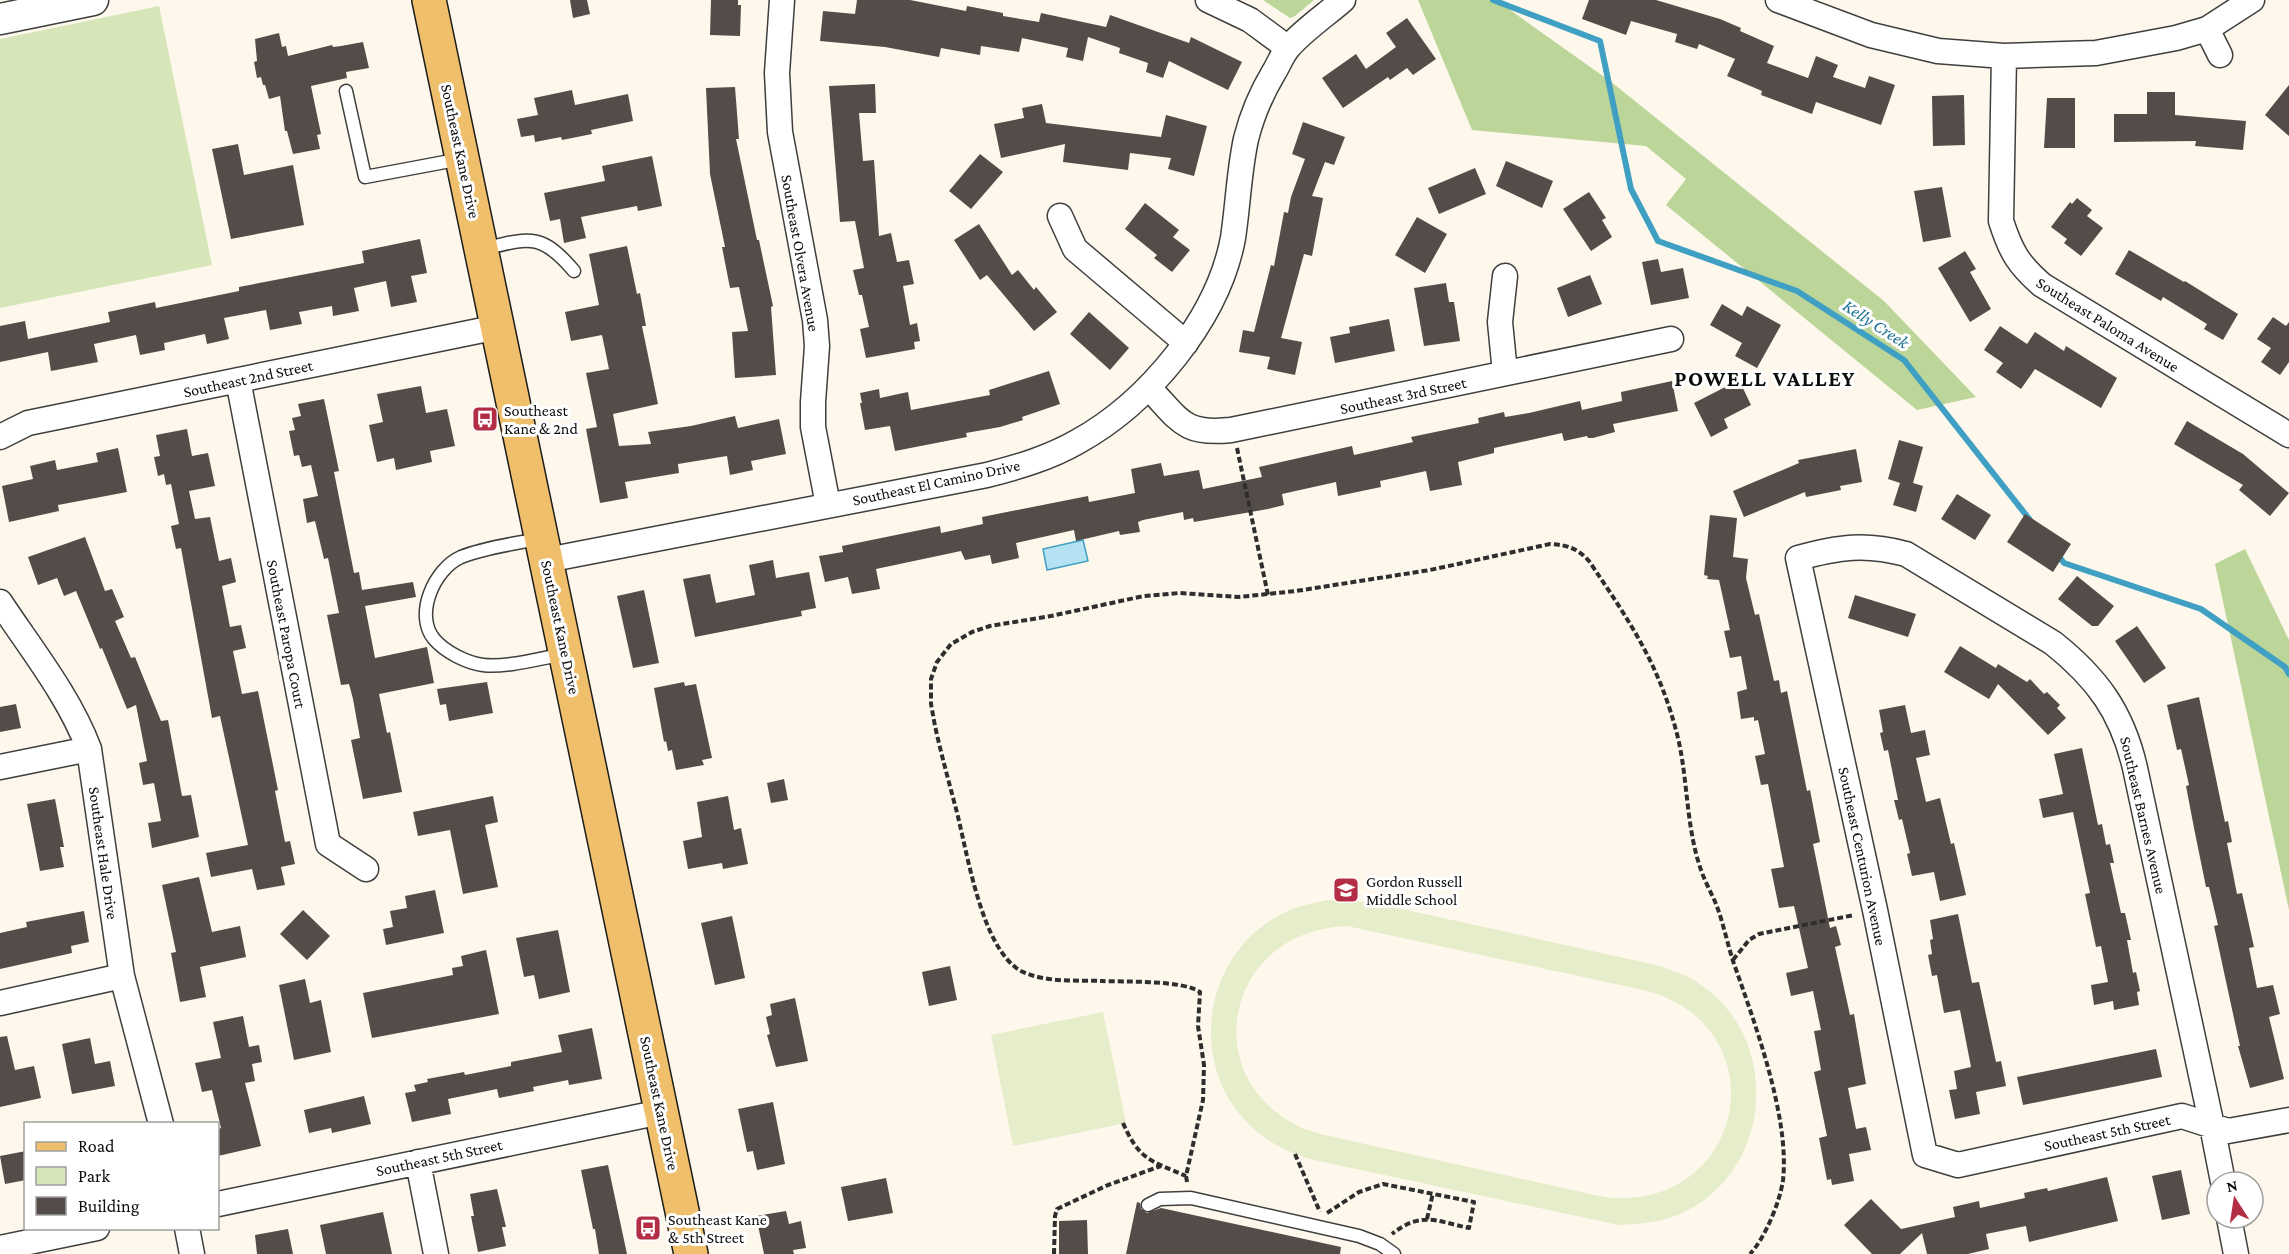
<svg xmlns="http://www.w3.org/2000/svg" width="2289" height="1254" viewBox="0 0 2289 1254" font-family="'Crimson Pro',serif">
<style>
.green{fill:#d6e6b9}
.forest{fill:#bcd599}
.pitch{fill:#e6edca;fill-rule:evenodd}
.water{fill:#b4e2f2;stroke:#40a0c4;stroke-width:1.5}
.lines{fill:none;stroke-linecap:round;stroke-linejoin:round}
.stream{stroke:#40a0c4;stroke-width:6}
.building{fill:#544c49}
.service-casing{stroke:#3f3f3f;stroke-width:15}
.minor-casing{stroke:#3f3f3f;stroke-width:27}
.tertiary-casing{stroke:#3f3f3f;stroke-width:33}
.primary-casing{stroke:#1d1d1d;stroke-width:36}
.path{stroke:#2e2e2e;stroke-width:4;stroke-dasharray:6 3;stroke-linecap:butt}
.service{stroke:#fff;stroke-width:12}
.minor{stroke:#fff;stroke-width:24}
.tertiary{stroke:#fff;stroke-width:30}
.primary{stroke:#efbf6b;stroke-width:33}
.labels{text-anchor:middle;stroke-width:6;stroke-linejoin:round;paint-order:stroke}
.street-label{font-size:16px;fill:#0c0c0c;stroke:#fff}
.poi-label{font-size:16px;fill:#0c0c0c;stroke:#fff;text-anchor:start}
.water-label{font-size:18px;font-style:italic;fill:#1e7095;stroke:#fff}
.district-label{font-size:22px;font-weight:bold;letter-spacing:1.5px;fill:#0c0c0c;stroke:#fff}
</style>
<rect width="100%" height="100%" fill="#fef8ec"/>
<path class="green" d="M159 6 212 265 0 308V39Z"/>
<path class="forest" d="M1263 0H1314L1295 16 1290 18Z
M1418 0H1496L1610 81 1884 301 1976 397 1917 410 1666 205 1686 179 1646 146 1472 130Z
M2245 549 2289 640V910L2215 564Z"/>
<path class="pitch" d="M1328 900 1370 902 1656 965C1670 970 1685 974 1698 983 1781 1036 1774 1167 1686 1211 1665 1222 1642 1224 1619 1225L1314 1160C1287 1152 1263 1141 1244 1119 1185 1054 1208 946 1288 911 1301 905 1315 903 1328 900ZM1347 926 1648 991C1782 1030 1744 1213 1604 1197L1320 1134C1195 1098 1215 932 1347 926Z
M1103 1012 1126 1123 1013 1146 991 1035Z"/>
<path class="water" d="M1083 540 1088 561 1047 570 1043 549Z"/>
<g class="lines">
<path class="stream" d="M1493 0 1600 41 1631 189 1658 241 1797 291 1904 360 2030 520
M2057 554 2064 563 2201 609 2285 667 2289 674"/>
</g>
<path class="building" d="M570 0H587L590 14 573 18Z
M711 0H738V5H741L740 36 710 35Z
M857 0H910L966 11 967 6 1003 13V16L1039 22 1041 13 1106 27 1110 15 1189 43 1191 37 1242 62 1228 90 1169 61 1163 78 1146 72 1148 63 1119 53 1120 48 1088 37 1083 61 1066 57 1068 48 1022 38 1019 52 981 46 980 55 941 48 939 57 885 47 820 41 823 11 855 14Z
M1589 0H1656L1720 19 1741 28 1740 31 1774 46 1767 63 1808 78 1816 56 1838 65 1833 77 1865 88 1869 76 1895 85 1881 125 1816 102 1812 114 1761 95 1762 91 1727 76 1735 59 1699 44 1697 49 1675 42 1677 34 1631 21 1626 35 1582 19Z
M1407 18 1436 59 1413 75 1407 68 1390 80 1388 77 1343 108 1322 78 1356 54 1366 69 1396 47 1386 33Z
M279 33 282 47 286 46 288 56 332 45 333 47 341 46 363 42 369 68 346 72 347 78 311 86 321 134 317 135 320 149 293 154 287 131H285L280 96 269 99 265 85H263L261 77 257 78 254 62 257 61 255 39Z
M875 84 876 113H859L863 161 874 160 879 236 891 233 897 262 909 260 914 284 903 286 910 325 917 323 920 341 914 342 915 349 866 358 860 329 869 327 862 295H859L853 270 864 268 855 221 840 222 829 86Z
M2289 85V136L2265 115Z
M735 87 739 139H736L757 240H759L773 306 771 307 776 375 735 378 732 332 748 331 739 287 730 288 722 247H725L710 174 706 88Z
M572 90 575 105 628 94 633 121 591 130 592 134 562 140 561 137 535 142 534 135 521 137 517 119 538 115 534 98Z
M2147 92H2175V115L2246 121 2243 150 2195 146 2196 141 2114 142V114H2147Z
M1964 95 1965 145 1933 146 1932 96Z
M2047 98H2075V148H2044Z
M1042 104 1046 123 1161 137 1166 115 1207 126 1194 176 1168 169 1171 158 1130 153 1128 170 1063 162 1065 144 1001 158 994 124 1024 118 1022 108Z
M1303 122 1345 137 1334 165 1325 162 1312 196 1323 198 1312 256 1304 254 1281 338 1302 342 1295 375 1267 369 1270 357 1239 352 1243 330 1254 332 1271 265 1274 266 1284 212 1288 213 1291 197 1305 159 1292 154Z
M238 144 244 175 293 165 304 225 231 239 212 149Z
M980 154 1003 172 971 209 949 191Z
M652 156 662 206 638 211 637 206 581 217 586 238 564 243 560 219 550 221 544 193 605 181 602 166Z
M1506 161 1553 181 1542 208 1496 186Z
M1475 168 1486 194 1439 214 1428 188Z
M1942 187 1951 237 1923 242 1914 191Z
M1589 192 1606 218 1602 220 1612 237 1591 251 1563 209Z
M2077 198 2092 210 2087 216 2103 228 2081 256 2064 243 2067 239 2051 227 2070 202 2072 204Z
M1145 203 1179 230 1173 237 1190 250 1172 272 1154 258 1157 255 1125 229Z
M1417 217 1447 234 1425 273 1395 255Z
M979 224 1012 275 1018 270 1034 290 1036 287 1057 312 1034 331 987 275 980 280 954 240Z
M420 239 427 273 411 276 417 302 391 307 386 281 354 288 359 311 333 316 332 306 299 312 302 324 270 330 266 310 224 318 229 339 207 344 205 334 164 343 165 350 140 355 136 335 94 344 98 362 51 371 48 352 0 362V326L25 321 28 339 110 322 108 312 155 302 156 308 239 291V287L364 263 362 251Z
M627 246 637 294 640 293 646 326H642L658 404 613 414 619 446 651 444 648 432 691 426 735 416 738 428 779 419 786 454 751 461 753 470 730 475 727 456 678 464 679 473 625 482 628 498 600 503 586 429 597 427 586 373 609 369 602 335 571 341 565 312 599 305 589 254Z
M2129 250 2184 282 2185 281 2238 314 2223 340 2204 329 2207 324 2163 297 2161 301 2115 274Z
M1965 251 1976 269 1970 272 1991 309 1970 322 1938 268Z
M1658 259 1661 272 1683 268 1689 298 1651 305 1642 262Z
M1590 275 1602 304 1568 317 1557 288Z
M1446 283 1449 302H1454L1460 341 1424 346 1414 288Z
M1722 304 1742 316 1747 306 1781 325 1757 368 1735 356 1742 343 1710 325Z
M1089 312 1129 348 1110 370 1070 334Z
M2273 317 2286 326 2289 322V362L2280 375 2261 362 2271 348 2257 339Z
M1389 319 1395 351 1335 363 1330 337 1350 333 1349 327Z
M2000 326 2027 344 2035 332 2064 351 2066 346 2117 378 2101 408 2035 369 2021 389 1996 372 2003 363 1984 350Z
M1049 371 1060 404 1022 417 1023 420 1000 427 966 433 967 437 895 451 890 426 865 430 860 403H862L860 393 879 389 880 398 908 392 911 410 990 395 989 390Z
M1739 380 1751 405 1724 419 1728 428 1711 437 1694 403Z
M1672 381 1678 411 1613 424 1615 432 1593 438H1588L1587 436 1564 441 1562 433 1494 448V453L1458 462 1462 485 1430 491 1426 471 1380 481 1381 487 1338 496 1336 482 1282 494 1284 505 1268 509 1194 522 1193 518 1184 520 1183 512 1143 520 1138 522 1140 532 1120 535 1119 531 1076 541 1074 530 1016 543 1019 558 992 564 990 555 965 560 961 551 876 569 880 589 852 594 848 577 825 582 819 556 843 552 842 546 940 526 941 533 983 524 982 517 1088 496 1089 502 1135 493 1131 469 1161 463 1164 476 1199 470 1203 489 1262 477 1259 467 1352 446 1354 455 1413 442 1411 437 1479 423 1478 418 1504 412 1505 417 1529 413 1580 401 1582 410 1622 401 1621 392Z
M421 386 426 413 447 409 455 446 430 451 432 462 396 470 394 458 377 462 369 425 383 422 377 394Z
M324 399 339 471 334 472 354 573 359 572 362 590 413 582 416 597 365 606 375 658 427 647 434 683 379 694 387 733 390 732 402 792 363 799 351 740 360 738 353 699 349 684 341 685 327 615 339 613 328 558 324 559 315 521 307 523 303 499 318 496 311 465 302 467 299 455 294 456 289 431 295 430 292 418 301 416 298 404Z
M2187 421 2243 454 2289 493 2270 516 2239 490 2243 485 2174 444Z
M187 429 192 456 208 453 215 486 189 491 195 519 210 517 219 561 231 558 236 582 222 586 230 627 241 625 246 648 233 651 242 694 258 691 278 790 275 791 285 842 290 841 295 864 281 867 285 885 257 890 252 869 211 877 206 853 248 845 220 716 212 718 181 548 176 549 171 526 179 524 171 484 166 485 164 474 158 476 154 457 160 456 156 435Z
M1899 440 1923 447 1913 483 1923 486 1916 512 1893 505 1900 483 1888 479Z
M118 448 127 492 58 505 59 511 9 522 2 486 33 479 30 466 55 460 57 470 98 462 96 453Z
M1856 449 1862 482 1840 486 1841 490 1806 497 1805 492 1744 517 1733 491 1799 463 1798 460Z
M1957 494 1991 515 1975 540 1941 519Z
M2025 514 2071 544 2053 572 2007 542Z
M1710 515 1737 518 1733 557 1748 559 1746 578 1755 615 1759 614 1774 681 1779 680 1781 693 1787 691 1807 791 1810 790 1820 842 1813 844 1830 928 1836 926 1841 945 1835 947 1850 1015 1854 1014 1866 1084 1848 1088 1856 1129 1866 1127 1871 1150 1849 1154 1854 1181 1832 1185 1831 1179 1827 1180 1819 1138 1827 1136 1814 1072 1821 1070 1814 1031 1821 1030 1813 991 1791 996 1786 973 1808 968 1794 906 1779 908 1771 869 1784 867 1768 784 1761 785 1755 756 1765 754 1758 720 1754 721V717L1741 719 1737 692 1747 689 1741 656 1730 658 1724 631 1730 630 1719 580 1707 579 1708 576 1704 575Z
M85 537 105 591 112 589 124 617 115 621 131 658 135 657 161 721 168 720 182 796 191 795 199 837 152 848 148 823 161 821 154 783 143 785 139 763 147 761 136 705 127 709 102 648 100 649 76 591 64 596 57 578 38 585 28 557Z
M773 560 776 578 809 572 816 608 801 611 802 616 695 637 683 579 710 574 716 603 755 595 749 565Z
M2077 576 2114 606 2098 626H2092L2058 599Z
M644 590 659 663 633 668 617 596Z
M1855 595 1916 614 1908 637 1848 618Z
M2137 626 2166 668 2144 683 2115 641Z
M1960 646 1996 668 1998 664 2027 682 2030 679 2044 694 2047 692 2060 705 2057 708 2066 718 2048 735 1998 684 1989 699 1944 672Z
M487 682 493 713 449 721 446 704 440 705 437 689Z
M684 682 685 686 696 684 712 758 702 760 704 765 676 770 672 750 668 751 666 741 664 742 654 688Z
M2199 697 2225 822 2228 821 2232 842 2227 843 2237 894 2242 893 2254 947 2249 948 2257 988 2273 985 2280 1014 2269 1017 2284 1079 2250 1088 2238 1046H2240L2214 926 2218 925 2209 887H2206L2194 828 2186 786 2189 785 2181 749 2177 750 2167 705Z
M16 704 21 728 0 732V707Z
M1905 705 1911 733 1925 730 1930 755 1916 758 1926 802 1940 798 1951 844 1954 843 1966 895 1940 901 1934 872 1912 876 1907 854 1910 853 1902 819 1899 820 1894 800H1898L1888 750 1884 751 1880 733 1883 732 1879 710Z
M2082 748 2098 825 2102 824 2106 845 2110 844 2114 863H2110L2121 913H2125L2131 940H2127L2133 973 2136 972 2140 991 2137 992 2139 1005 2114 1010 2113 1001 2094 1005 2091 985 2108 982 2101 946 2096 947 2085 894 2090 893 2073 812 2043 818 2039 799 2063 794 2054 754Z
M784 779 788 800 771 803 767 783Z
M493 796 498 822 485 825 498 887 463 894 450 830 418 836 413 812Z
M728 796 734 830 741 828 748 864 723 869 722 863 688 869 683 841 702 837 697 802Z
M55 799 64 847H60L64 867 40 871 27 804Z
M199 877 212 932 240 926 246 957 200 967 206 997 180 1002 171 953 176 952 162 885Z
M435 890 444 933 386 945 383 929 393 927 390 911 407 908 405 896Z
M303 910 330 936 307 960 280 934Z
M84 911 89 942 71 946 72 953 0 969V933L27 927 26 922Z
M1958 914 1972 983 1979 982 1996 1062 2001 1061 2006 1086 1976 1092 1980 1114 1955 1119 1949 1090 1957 1089 1954 1071 1971 1067 1960 1010 1944 1013 1937 975 1932 976 1928 955 1932 954 1930 940 1933 939 1930 920Z
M732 916 745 978 715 985 701 923Z
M558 930 570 992 539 999 534 975 524 977 516 938Z
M486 950 499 1014 372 1038 363 993 453 975 452 968 463 966 461 956Z
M950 966 957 1000 929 1006 922 972Z
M305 979 310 1003 321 1000 331 1052 294 1060 279 985Z
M795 998 808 1061 776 1067 767 1035 770 1034 766 1017 772 1015 770 1004Z
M243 1016 249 1047 259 1045 262 1062 252 1064 255 1081 245 1083 261 1146 218 1156V1129L221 1128 212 1090 202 1092 195 1063 221 1058 213 1022Z
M592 1028 602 1079 569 1085 568 1080 533 1087 534 1091 499 1098 497 1089 448 1099 451 1114 412 1122 405 1093 416 1091 414 1085 428 1082 427 1079 464 1072 465 1075 511 1066V1062L562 1052 558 1035Z
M7 1036 15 1070 34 1066 41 1098 0 1107V1037Z
M90 1038 95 1064 110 1061 115 1086 72 1094 62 1044Z
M2156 1049 2162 1077 2023 1105 2017 1077Z
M364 1096 371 1124 332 1133 331 1128 309 1133 304 1110Z
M773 1102 785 1164 757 1170 753 1151 747 1152 738 1109Z
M26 1151V1180L5 1184 0 1156Z
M608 1165 627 1254H599L595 1229H593L581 1170Z
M2181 1170 2190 1214 2162 1220 2152 1176Z
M2107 1177 2118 1221 2029 1242 2026 1226 1986 1234 1989 1249 1968 1254H1927L1922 1233 1900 1254H1872L1844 1225 1871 1199 1901 1229 1955 1217 1953 1207 1979 1201 1980 1208 2025 1198 2024 1193 2047 1188 2048 1191Z
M886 1178 893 1213 848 1221 841 1187Z
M497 1189 506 1227H502L506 1246 478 1252 471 1216H474L470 1194Z
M1137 1202 1140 1203 1141 1209 1147 1213 1161 1208 1341 1247 1340 1254H1126Z
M786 1211 789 1224 801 1221 806 1248 793 1250 794 1254H764L756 1216Z
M383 1212 392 1254H326L320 1225Z
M1087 1220 1088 1254H1059V1221Z
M288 1229 293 1254H257L255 1235Z"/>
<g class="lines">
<defs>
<path id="service" d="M346 91 365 177 461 159
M483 249C529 238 541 232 574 271
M542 538C515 544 486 547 461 557 434 569 414 615 434 639 445 652 467 663 483 665 506 668 541 658 565 654
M1148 1205 1160 1199 1191 1198 1359 1236 1380 1244 1394 1254"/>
<path id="minor" d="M782 0 777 73 780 132 815 320 817 346 813 402V427L828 505
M1208 0 1250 20 1288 48
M1778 0 1871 35 1938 51 2004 56 2096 53 2176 38 2207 29 2252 0
M2207 29 2220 55
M2004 56 2001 221C2011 252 2018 264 2042 285L2289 435
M1060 216 1075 249 1186 343
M1505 276 1500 322 1505 373
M238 380 328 844 366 869
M1149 388C1180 420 1183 435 1231 430L1671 339
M0 437 28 423 498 327
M547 560 987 475C1018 467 1049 458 1077 442 1148 403 1218 319 1233 238 1238 205 1239 171 1246 139 1252 115 1262 92 1274 72 1279 64 1282 55 1288 48 1301 32 1327 14 1343 0
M0 602C31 649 69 696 89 749L122 976 161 1124
M0 767 89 749
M0 1003 122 976
M418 1162 436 1254
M2223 1182 2212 1126 2135 768C2122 712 2097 678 2053 643L1906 554C1865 543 1839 547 1798 558L1875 910 1925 1155 1958 1165 2182 1116 2228 1131 2289 1120
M218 1204 661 1112
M2229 1218 2236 1254
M187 1228 192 1254
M0 1248 97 1228"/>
<path id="tertiary" d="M0 19 93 0"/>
<path id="primary" d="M429 0 691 1254"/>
</defs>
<use href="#service" class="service-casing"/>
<use href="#minor" class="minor-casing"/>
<use href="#tertiary" class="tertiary-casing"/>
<use href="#primary" class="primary-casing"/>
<path class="path" d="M1237 448 1268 595
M1733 960 1749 940 1759 934 1854 915
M1123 1123C1139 1160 1151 1161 1186 1176
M1295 1154 1320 1212
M1187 1182 1186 1176 1203 1100 1204 1065 1198 1026 1200 992C1183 980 1125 982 1102 981 1076 980 1045 983 1021 971 980 948 967 848 955 805 948 779 941 753 935 726L931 704V679L937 662 951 644 972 632 990 626 1051 616 1144 596 1179 593 1239 597 1296 591 1430 570 1550 544C1568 545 1577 548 1589 561 1630 622 1660 665 1678 738 1688 781 1686 825 1700 867 1704 880 1711 892 1716 904 1723 922 1727 942 1733 961 1754 1021 1790 1117 1783 1180 1780 1202 1765 1238 1750 1254
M1327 1213 1359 1192 1383 1184 1474 1202 1469 1228C1436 1221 1421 1211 1392 1234
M1427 1219 1433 1193
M1054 1254 1055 1216 1057 1209 1108 1185 1161 1166"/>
<use href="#service" class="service"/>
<use href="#minor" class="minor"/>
<use href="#tertiary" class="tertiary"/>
<use href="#primary" class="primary"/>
</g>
<defs>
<symbol id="bus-square" viewBox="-11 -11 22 22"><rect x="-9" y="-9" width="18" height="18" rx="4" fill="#b32e44" stroke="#fff"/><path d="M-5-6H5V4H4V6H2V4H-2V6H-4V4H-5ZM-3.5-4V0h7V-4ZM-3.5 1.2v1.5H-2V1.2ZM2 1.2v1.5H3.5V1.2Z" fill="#fff"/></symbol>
<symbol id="school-square" viewBox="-11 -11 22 22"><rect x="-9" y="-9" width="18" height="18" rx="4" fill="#b32e44" stroke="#fff"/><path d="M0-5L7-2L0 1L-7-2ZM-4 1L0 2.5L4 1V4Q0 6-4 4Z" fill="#fff"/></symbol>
</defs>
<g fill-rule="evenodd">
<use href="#bus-square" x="470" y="404" width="30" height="30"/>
<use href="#school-square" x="1331" y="875" width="30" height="30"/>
<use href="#bus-square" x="633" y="1213" width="30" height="30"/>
</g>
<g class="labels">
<g class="street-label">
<text transform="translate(461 151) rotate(78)" y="6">Southeast Kane Drive</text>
<text transform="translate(801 253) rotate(80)" y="6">Southeast Olvera Avenue</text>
<text transform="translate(2108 324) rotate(32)" y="6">Southeast Paloma Avenue</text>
<text transform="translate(248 378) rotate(-12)" y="6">Southeast 2nd Street</text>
<text transform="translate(1403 395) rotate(-12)" y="6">Southeast 3rd Street</text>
<text transform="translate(936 482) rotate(-12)" y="6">Southeast El Camino Drive</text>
<text transform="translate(561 627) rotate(78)" y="6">Southeast Kane Drive</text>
<text transform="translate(287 634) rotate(79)" y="6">Southeast Paropa Court</text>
<text transform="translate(2144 815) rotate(77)" y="6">Southeast Barnes Avenue</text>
<text transform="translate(104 853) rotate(82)" y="6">Southeast Hale Drive</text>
<text transform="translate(1863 856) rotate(78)" y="6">Southeast Centurion Avenue</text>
<text transform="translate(660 1103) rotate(78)" y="6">Southeast Kane Drive</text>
<text transform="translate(2107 1132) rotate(-12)" y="6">Southeast 5th Street</text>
<text transform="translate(439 1157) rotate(-12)" y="6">Southeast 5th Street</text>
</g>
<g class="poi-label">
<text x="504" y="416">Southeast<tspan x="504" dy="18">Kane &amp; 2nd</tspan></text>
<text x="1366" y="887">Gordon Russell<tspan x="1366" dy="18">Middle School</tspan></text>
<text x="668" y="1225">Southeast Kane<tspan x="668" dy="18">&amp; 5th Street</tspan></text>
</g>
<g class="water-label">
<text transform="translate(1876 324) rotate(33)" y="6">Kelly Creek</text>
</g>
<g class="district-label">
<text x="1765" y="386">POWELL VALLEY</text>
</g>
</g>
<rect x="24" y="1122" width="195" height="108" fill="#ffffff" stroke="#9e9e9e" stroke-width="1.5"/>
<rect x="36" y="1142" width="30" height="9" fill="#efbf6b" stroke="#9e9e9e" stroke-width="1.5"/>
<text x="78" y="1152" font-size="18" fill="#0c0c0c">Road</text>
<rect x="36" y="1167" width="30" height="18" fill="#d6e6b9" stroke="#9e9e9e" stroke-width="1.5"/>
<text x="78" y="1182" font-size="18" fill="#0c0c0c">Park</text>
<rect x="36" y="1197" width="30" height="18" fill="#544c49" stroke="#9e9e9e" stroke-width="1.5"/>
<text x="78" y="1212" font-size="18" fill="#0c0c0c">Building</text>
<g transform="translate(2235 1200) rotate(348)"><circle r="28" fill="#ffffff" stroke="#9e9e9e" stroke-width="1.5"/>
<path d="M0-4.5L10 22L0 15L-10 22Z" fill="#b32e44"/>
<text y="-9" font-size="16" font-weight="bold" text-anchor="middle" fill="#0c0c0c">N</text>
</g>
</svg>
